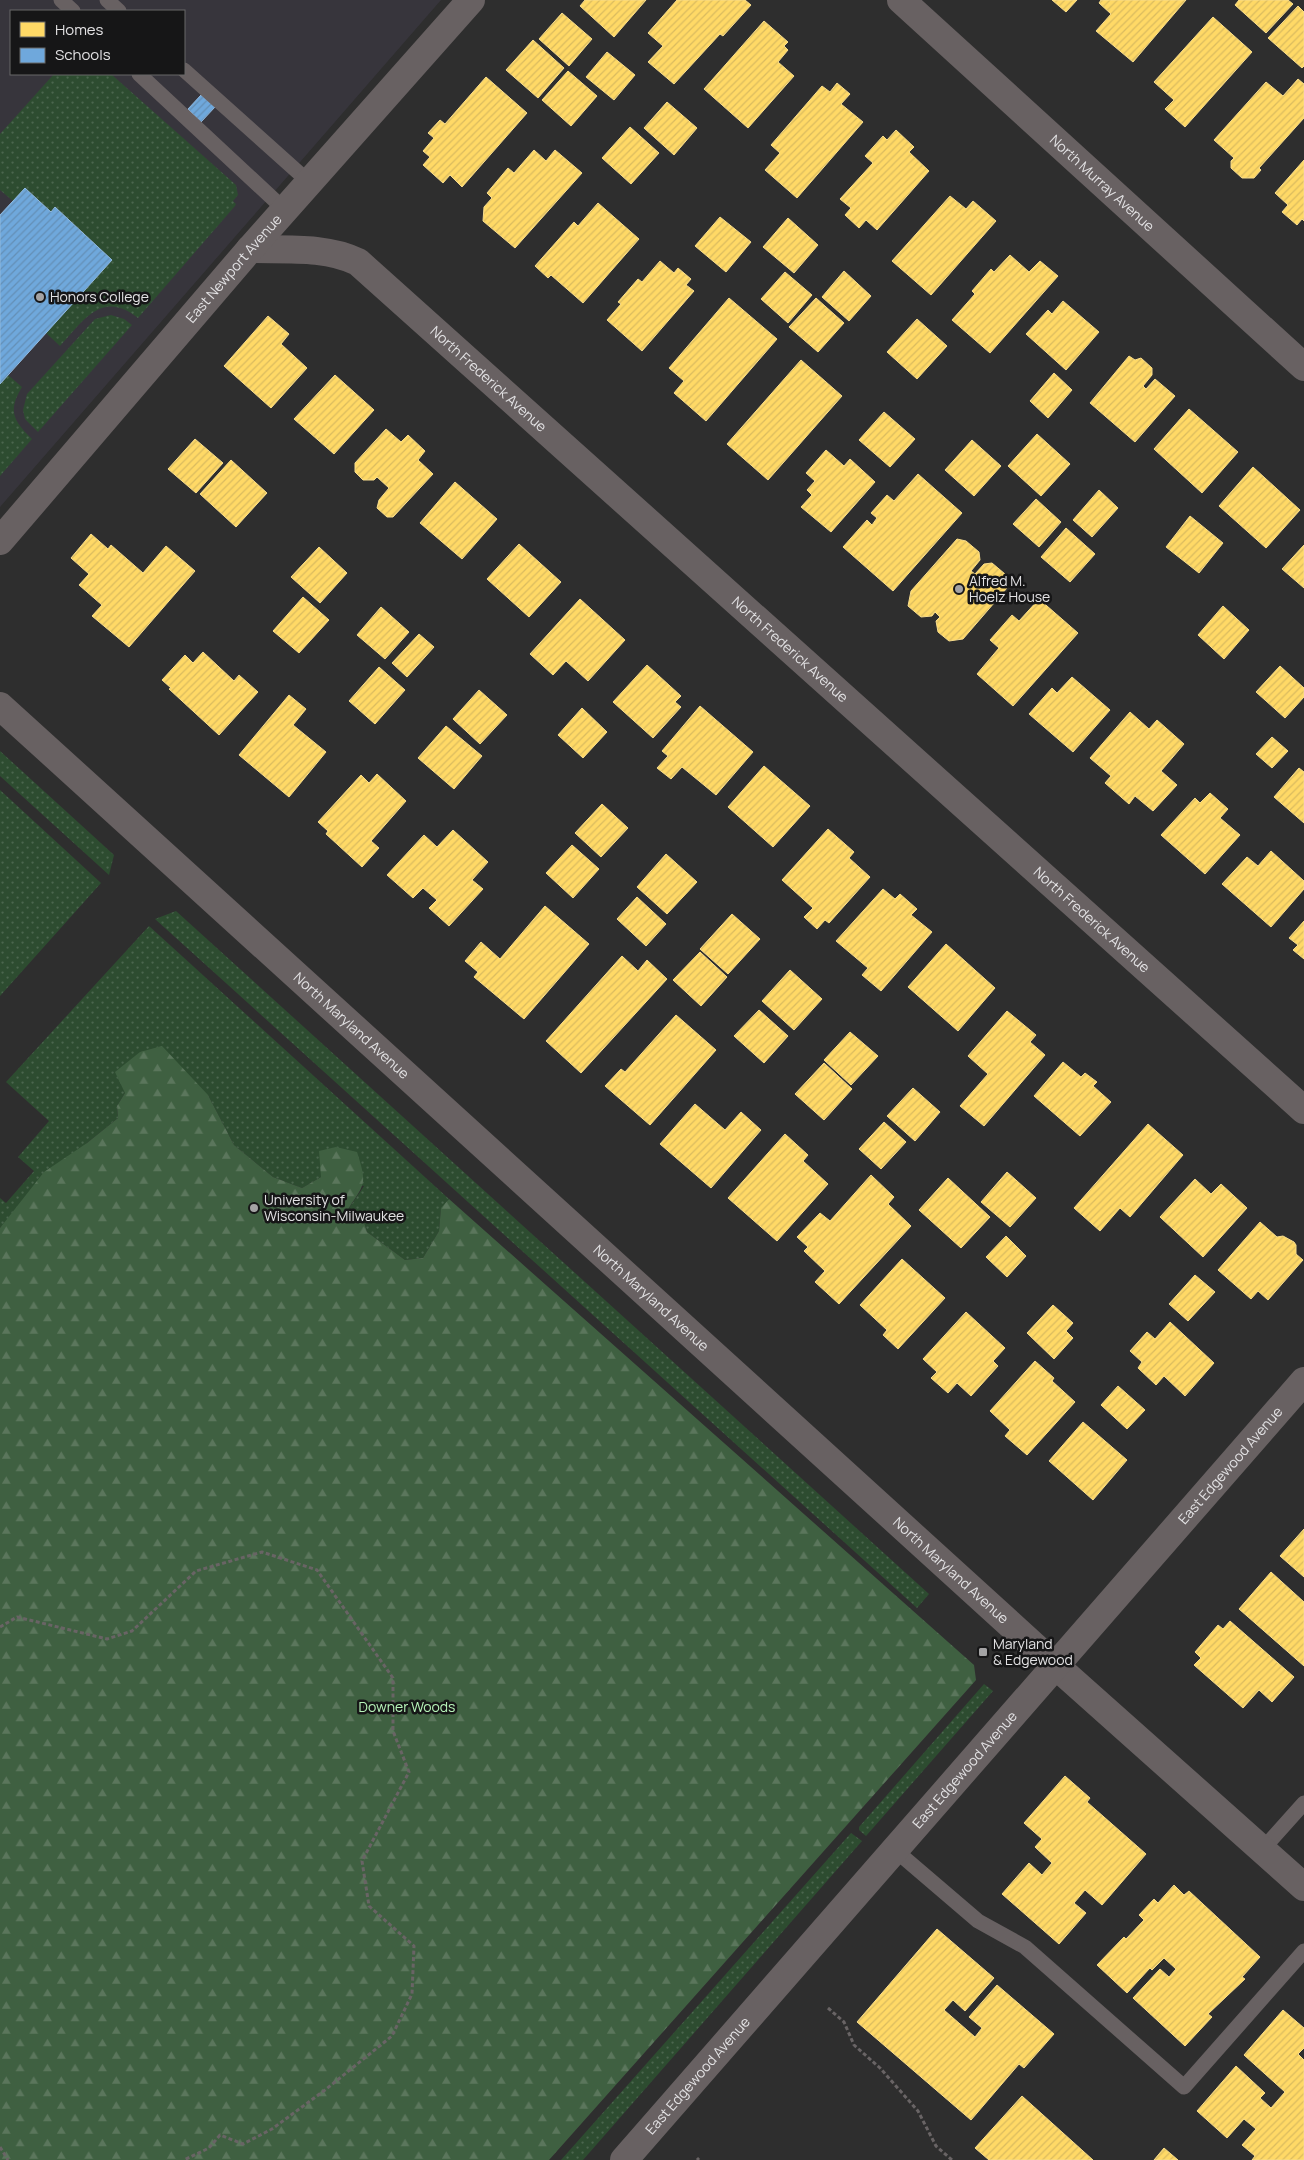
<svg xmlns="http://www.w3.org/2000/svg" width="1304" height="2160" viewBox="0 0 1304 2160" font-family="Manrope,sans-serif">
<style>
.built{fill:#37353c;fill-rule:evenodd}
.grass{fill:url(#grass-dots)}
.forest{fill:url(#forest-firs)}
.homes{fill:url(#homes-hatch);stroke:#f7dc8c}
.schools{fill:url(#schools-hatch);stroke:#92b9de}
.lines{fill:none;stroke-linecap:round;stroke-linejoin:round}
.path{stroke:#696465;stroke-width:3;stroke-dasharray:4 2.5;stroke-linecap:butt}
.service{stroke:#686162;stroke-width:15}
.minor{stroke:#686162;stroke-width:28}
.tertiary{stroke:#686162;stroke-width:28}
.poi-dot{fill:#a4a3a4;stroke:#161617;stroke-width:2}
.labels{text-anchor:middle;stroke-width:5;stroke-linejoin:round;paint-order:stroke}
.street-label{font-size:14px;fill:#e3e2e4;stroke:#161617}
.poi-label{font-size:14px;fill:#e3e2e4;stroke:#161617;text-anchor:start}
.park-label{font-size:14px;fill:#b7f4b9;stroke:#161617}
</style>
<defs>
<pattern id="grass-dots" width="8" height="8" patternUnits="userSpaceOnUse" patternTransform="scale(1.25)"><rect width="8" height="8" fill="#2d4c30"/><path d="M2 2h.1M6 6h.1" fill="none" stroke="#4b664e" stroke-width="1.8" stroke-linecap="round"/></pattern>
<pattern id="forest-firs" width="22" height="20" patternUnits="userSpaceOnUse" patternTransform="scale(1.25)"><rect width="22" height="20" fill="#3f6041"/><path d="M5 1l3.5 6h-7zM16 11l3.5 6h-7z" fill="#5b765c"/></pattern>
<pattern id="homes-hatch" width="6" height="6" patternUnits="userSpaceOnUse" patternTransform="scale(1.25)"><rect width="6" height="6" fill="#ffd966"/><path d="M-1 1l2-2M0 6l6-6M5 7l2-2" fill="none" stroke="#dabb5f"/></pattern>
<pattern id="schools-hatch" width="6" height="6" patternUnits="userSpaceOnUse" patternTransform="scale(1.25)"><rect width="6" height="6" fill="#6fa8dc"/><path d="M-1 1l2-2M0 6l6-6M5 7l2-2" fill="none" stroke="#648fb6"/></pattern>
</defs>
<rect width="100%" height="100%" fill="#2e2e2e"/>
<path class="built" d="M0 0H441L0 507ZM11 11H184V74H11Z"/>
<path class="grass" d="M54 74H111L236 185 238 195 233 201 236 204 235 206 138 318C102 289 83 321 60 346L46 333 112 260 55 207 51 212 25 188 13 201 0 190V134Z
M111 315 124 319 132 325 38 432 25 419 23 410 27 394 95 319Z
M8 375 22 387C7 412 14 421 32 439L0 476V384Z
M0 751 114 855 109 875 0 776Z
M0 790 101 883 0 996Z
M176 911 929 1594 917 1608 155 919Z
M149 926 449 1199 441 1209 439 1231 423 1258 405 1260 367 1232 363 1219 347 1211 364 1186 321 1177 302 1188 273 1177 234 1145 208 1095 125 1093 117 1106 118 1118 87 1143 0 1228V1198L6 1203 34 1171 18 1157 49 1121 6 1082Z
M984 1684 993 1691 866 1836 859 1830V1827Z
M851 1833 862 1841 583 2160H561Z"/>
<path class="forest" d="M162 1046 208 1095 234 1145 273 1177 302 1188 321 1177 319 1151 336 1147 357 1152C368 1186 364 1184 347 1211L363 1219 367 1232 405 1260 423 1258 439 1231 441 1208 449 1199 974 1665 976 1680 549 2160H0V1228L44 1172 87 1143 118 1118 117 1106 125 1093 115 1072 140 1052Z"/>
<path class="homes" d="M585 0H646L614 37 580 6Z
M677 0H745L751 5 723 36 720 34 674 84 648 62 663 46 648 33Z
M1052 0H1077L1066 12Z
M1101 0H1186L1133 62 1096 31 1111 14 1099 3Z
M1239 0H1288L1293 4 1266 33 1235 5Z
M1298 6 1304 12V66L1302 68 1268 38Z
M562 13 592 39 569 66 539 39Z
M1213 17 1252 52 1185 127 1165 109 1174 100 1154 82Z
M764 21 788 42 784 46 788 50 778 62 794 76 748 128 704 89Z
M533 40 564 68 538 98 506 70Z
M607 52 635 75 614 100 586 77Z
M568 71 597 96 571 126 542 100Z
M486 77 527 113 462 187 450 175 443 183 423 165 430 157 423 151 434 138 428 133 440 120 445 124Z
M1298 79 1304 84V118L1259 168 1261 170 1254 178H1242L1231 168V161L1234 158 1214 140 1266 82 1283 96Z
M837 83 850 94 841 104 863 122 797 198 765 170 780 153 771 145 822 86 830 92Z
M667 102 697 128 674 155 644 128Z
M630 127 659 153 631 184 602 158Z
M896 130 914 147 909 152 929 171 877 230 866 220 859 228 845 215 851 208 840 199 873 163 865 156 883 136 887 140Z
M534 150 546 161 555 150 582 173 515 248 483 221 484 207 492 198 487 193 508 168 514 173Z
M1304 160V221L1302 219 1297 225 1282 212 1288 205 1275 193Z
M950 196 966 209 973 201 996 221 931 295 892 261Z
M598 203 639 239 583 303 551 275 548 278 535 266 574 222 578 226Z
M720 217 751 242 726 272 695 246Z
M788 218 818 245 794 273 763 247Z
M1010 255 1029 272 1040 261 1058 276 990 353 952 320 975 294 972 291 991 269 994 272Z
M660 261 674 273 678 268 691 279 686 285 694 291 642 351 607 320 621 304 618 302 638 279 642 282Z
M844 271 871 296 849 321 822 297Z
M785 272 812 295 788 323 761 299Z
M729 298 777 339 706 421 674 393 684 381 669 368Z
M816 298 844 323 818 352 789 327Z
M1063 301 1099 332 1066 370 1026 334 1048 310 1052 314Z
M268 316 289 334 281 344 307 368 271 408 224 366Z
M917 319 947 346 917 379 887 352Z
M1129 356 1135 360 1141 358 1152 368V375L1143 386 1146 389 1155 379 1175 396 1135 442 1090 403Z
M801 360 842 396 768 480 727 444Z
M1054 373 1072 390 1048 418 1030 401Z
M335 375 374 410 334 454 294 419Z
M1189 409 1238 452 1202 493 1154 449Z
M884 412 915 439 890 467 859 440Z
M386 429 401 442 408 435 425 451 418 460 433 474 393 517H387L377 508 379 500 389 488 377 477 374 480H363L355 472V463Z
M1037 434 1070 464 1041 496 1008 466Z
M195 439 223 463 196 493 168 469Z
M972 440 1001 466 974 496 945 470Z
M826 450 844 466 850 459 875 482 831 532 801 507 812 495 807 490 815 481 806 473Z
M231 460 267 493 236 527 200 494Z
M1253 467 1300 510 1266 548 1219 506Z
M918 474 962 513 893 591 843 547 867 520 872 525 877 518 871 513 887 495 894 501Z
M455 482 497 519 462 559 420 523Z
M1099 490 1118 508 1092 537 1073 520Z
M1036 499 1061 522 1039 547 1013 524Z
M1190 516 1223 543 1199 573 1166 547Z
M1066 528 1095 554 1070 582 1041 557Z
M91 534 108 549 111 545 143 573 166 546 195 571 129 647 92 616 102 605 79 585 89 574 71 558Z
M957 539 966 541 979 552 980 560 971 571 975 574 984 564 992 563 1005 574 1007 588 963 639 949 641 938 632 936 621 940 617 935 612 932 616 921 617 908 606 911 591Z
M519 544 561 582 529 617 487 579Z
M1304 545V588L1282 569Z
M319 547 347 573 320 603 291 577Z
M303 597 329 620 299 653 273 631Z
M580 599 625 640 588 681 566 661 553 675 530 654Z
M1039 599 1078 633 1013 706 977 674 999 648 990 640 1012 615 1019 621Z
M1223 606 1249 630 1224 659 1198 635Z
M381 607 409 632 385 659 357 635Z
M419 634 434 647 407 677 392 663Z
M203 652 234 681 239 675 258 692 219 735 169 689 171 688 162 680 185 655 193 663Z
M647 665 681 696 675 702 681 707 653 738 613 702Z
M1280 666 1304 688V697L1285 718 1256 692Z
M379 667 405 690 375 724 349 701Z
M1072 677 1110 710 1073 752 1029 714 1052 688 1057 693Z
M479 690 507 715 480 744 453 719Z
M289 695 306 709 293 725 326 752 289 797 239 755Z
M700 706 753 752 716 795 682 767 671 779 657 768 668 756 662 751Z
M582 708 607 732 583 758 558 735Z
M1130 712 1149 729 1157 720 1184 744 1161 771 1177 785 1153 811 1135 796 1129 804 1105 783 1111 776 1090 758Z
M446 726 482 756 454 789 418 758Z
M1272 737 1288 751 1272 768 1256 754Z
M764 766 810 806 773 847 728 807Z
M1299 768 1304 772V823L1274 797Z
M377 774 406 801 371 841 379 848 362 867 326 834 328 831 318 822 361 775 369 783Z
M1210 793 1228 809 1220 818 1240 835 1205 874 1161 835 1195 798 1200 803Z
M602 804 628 828 601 857 575 833Z
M828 829 854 852 849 858 870 877 829 923 825 920 817 929 804 917 813 908 782 880Z
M453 830 488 862 472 880 483 889 449 926 429 908 437 900 423 888 413 898 387 875 424 835 437 847Z
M572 845 599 869 573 898 546 873Z
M1271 851 1304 881V889L1271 927 1222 884 1247 857 1258 866Z
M666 854 697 882 667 914 637 887Z
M883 889 895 899 900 894 917 909 911 915 932 932 881 991 862 975 868 968 836 941Z
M637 897 666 924 646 946 617 919Z
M545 906 589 944 524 1019 474 977 478 972 465 961 481 942 500 959Z
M732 914 760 939 728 974 700 949Z
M1304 921V959L1293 950 1298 945 1289 938Z
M946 944 995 988 958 1031 908 987Z
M700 952 727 977 701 1006 673 980Z
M622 956 638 971 647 960 667 979 581 1073 546 1041Z
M790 970 822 999 794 1030 762 1001Z
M759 1010 788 1036 764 1063 734 1036Z
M1007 1011 1036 1035 1030 1042 1045 1055 984 1126 960 1106 988 1074 968 1056Z
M676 1015 716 1050 650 1125 605 1086 621 1069 625 1072Z
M850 1032 878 1056 851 1085 824 1060Z
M1063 1062 1081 1077 1085 1073 1097 1082 1093 1086 1111 1102 1080 1136 1034 1096Z
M824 1063 852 1089 824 1120 795 1094Z
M913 1088 940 1112 915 1141 887 1116Z
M695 1104 725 1130 741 1112 761 1130 711 1188 660 1144Z
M884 1122 906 1142 881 1169 859 1149Z
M1148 1124 1183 1155 1130 1217 1120 1208 1100 1231 1074 1208Z
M785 1134 808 1155 803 1161 828 1184 777 1241 728 1198Z
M1007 1172 1036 1198 1010 1227 981 1202Z
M871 1175 894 1197 888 1204 911 1226 839 1304 815 1282 825 1271 804 1251 808 1247 797 1237 820 1213 830 1221Z
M948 1178 990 1217 961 1248 919 1210Z
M1195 1179 1211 1194 1221 1184 1247 1208 1203 1257 1160 1217Z
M1260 1222 1277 1237 1283 1236 1294 1242 1296 1245V1254L1303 1260 1268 1300 1258 1291 1251 1299 1218 1270Z
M1006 1236 1026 1256 1007 1277 986 1257Z
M902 1259 945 1298 898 1349 883 1335 887 1330 860 1305Z
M1195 1275 1215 1292 1188 1321 1169 1304Z
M1053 1305 1073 1323 1066 1331 1073 1338 1054 1359 1027 1333Z
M966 1312 1005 1348 993 1361 998 1366 971 1396 957 1383 948 1393 931 1378 937 1372 923 1359Z
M1170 1322 1214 1363 1185 1396 1164 1376 1156 1385 1138 1368 1142 1362 1130 1351 1147 1332 1155 1339Z
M1035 1361 1054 1378 1052 1381 1075 1402 1027 1455 1005 1436 1010 1430 990 1411Z
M1118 1386 1145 1410 1127 1429 1101 1405Z
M1083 1422 1127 1460 1093 1500 1049 1461Z
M1304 1529V1577L1280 1556Z
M1271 1572 1304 1602V1666L1239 1609Z
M1230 1621 1294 1677 1272 1702 1259 1690 1243 1708 1194 1665 1201 1658 1195 1652 1218 1625 1223 1629Z
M1065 1776 1090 1798 1087 1802 1146 1854 1102 1905 1085 1890 1074 1903 1086 1913 1059 1944 1002 1894 1029 1863 1042 1875 1052 1863 1035 1847 1042 1839 1024 1823Z
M1174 1885 1184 1895 1189 1891 1260 1957 1242 1977 1245 1979 1208 2014 1212 2017 1185 2046 1133 1998 1160 1969 1169 1977 1176 1969 1164 1958 1152 1970 1150 1968 1127 1993 1097 1965 1124 1937 1126 1939 1144 1920 1139 1915 1154 1899 1158 1903Z
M937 1929 994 1978 965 2011 953 2000 944 2010 975 2037 982 2028 969 2017 997 1985 1054 2034 1024 2068 1019 2064 971 2120 857 2022Z
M1283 2010 1304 2028V2048L1298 2054 1304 2060V2160H1252L1255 2156 1242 2145 1256 2129 1244 2119 1227 2138 1197 2111 1236 2066 1265 2093 1260 2098 1271 2108 1285 2092 1244 2055Z
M1022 2096 1093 2160H989L975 2148Z
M1164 2148 1178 2160H1154Z"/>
<path class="schools" d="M201 95 215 107 201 122 188 109Z
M25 188 51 212 55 207 112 260 0 384V215Z"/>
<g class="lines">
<path class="path" d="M0 1627 17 1617 107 1639 132 1631 196 1571 262 1552 317 1570 393 1678V1731L409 1772 362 1861 369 1906 414 1946 412 1994 392 2036 325 2090 272 2129 243 2144 220 2135 209 2148 184 2160
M828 2008 844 2022 854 2045 880 2068 918 2111 936 2146 952 2160
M0 2147 8 2160
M697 2158 699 2160"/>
<path class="service" d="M61 0 73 11
M107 0 119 11
M184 70 309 182
M139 74 285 210
M895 1850 978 1921 1025 1947 1184 2087 1304 1951
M1262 1850 1304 1803"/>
<g class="minor">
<path id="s1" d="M901 0 1304 367"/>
<path id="s2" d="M250 249C285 250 326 246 358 262L1304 1110"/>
<path id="s3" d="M0 541 250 249 471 0"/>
</g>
<g class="tertiary">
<path id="s4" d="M0 706 1056 1666 1304 1887"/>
<path id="s5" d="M624 2160 1304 1381"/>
</g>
</g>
<g class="poi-dot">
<circle cx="40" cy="297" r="5"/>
<circle cx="959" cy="589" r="5"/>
<circle cx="254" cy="1208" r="5"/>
<rect x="978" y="1647" width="10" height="10" rx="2.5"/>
</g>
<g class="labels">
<g class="street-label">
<text dy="5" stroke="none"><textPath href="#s1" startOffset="272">North Murray Avenue</textPath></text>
<text dy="5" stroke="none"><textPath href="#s3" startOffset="359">East Newport Avenue</textPath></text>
<text dy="5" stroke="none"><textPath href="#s2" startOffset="285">North Frederick Avenue</textPath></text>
<text dy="5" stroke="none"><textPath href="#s2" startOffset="690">North Frederick Avenue</textPath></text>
<text dy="5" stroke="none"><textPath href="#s2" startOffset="1095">North Frederick Avenue</textPath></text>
<text dy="5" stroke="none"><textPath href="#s4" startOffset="475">North Maryland Avenue</textPath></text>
<text dy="5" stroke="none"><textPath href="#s4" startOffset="880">North Maryland Avenue</textPath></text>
<text dy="5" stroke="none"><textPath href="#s5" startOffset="922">East Edgewood Avenue</textPath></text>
<text dy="5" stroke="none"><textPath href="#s4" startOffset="1285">North Maryland Avenue</textPath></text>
<text dy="5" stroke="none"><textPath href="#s5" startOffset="518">East Edgewood Avenue</textPath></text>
<text dy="5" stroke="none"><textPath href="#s5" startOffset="112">East Edgewood Avenue</textPath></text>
</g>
<g class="poi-label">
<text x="50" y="302">Honors College</text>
<text x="969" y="586">Alfred M.<tspan x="969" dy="16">Hoelz House</tspan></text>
<text x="264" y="1205">University of<tspan x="264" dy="16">Wisconsin-Milwaukee</tspan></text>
<text x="993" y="1649">Maryland<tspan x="993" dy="16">&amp; Edgewood</tspan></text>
</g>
<g class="park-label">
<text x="407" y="1712">Downer Woods</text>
</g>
</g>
<rect x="10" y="10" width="175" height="65" fill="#161617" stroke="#686869"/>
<rect x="20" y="22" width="25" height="15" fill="#ffd966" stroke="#686869"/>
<text x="55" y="35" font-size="15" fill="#e3e2e4">Homes</text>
<rect x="20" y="48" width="25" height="15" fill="#6fa8dc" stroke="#686869"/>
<text x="55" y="60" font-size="15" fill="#e3e2e4">Schools</text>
</svg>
